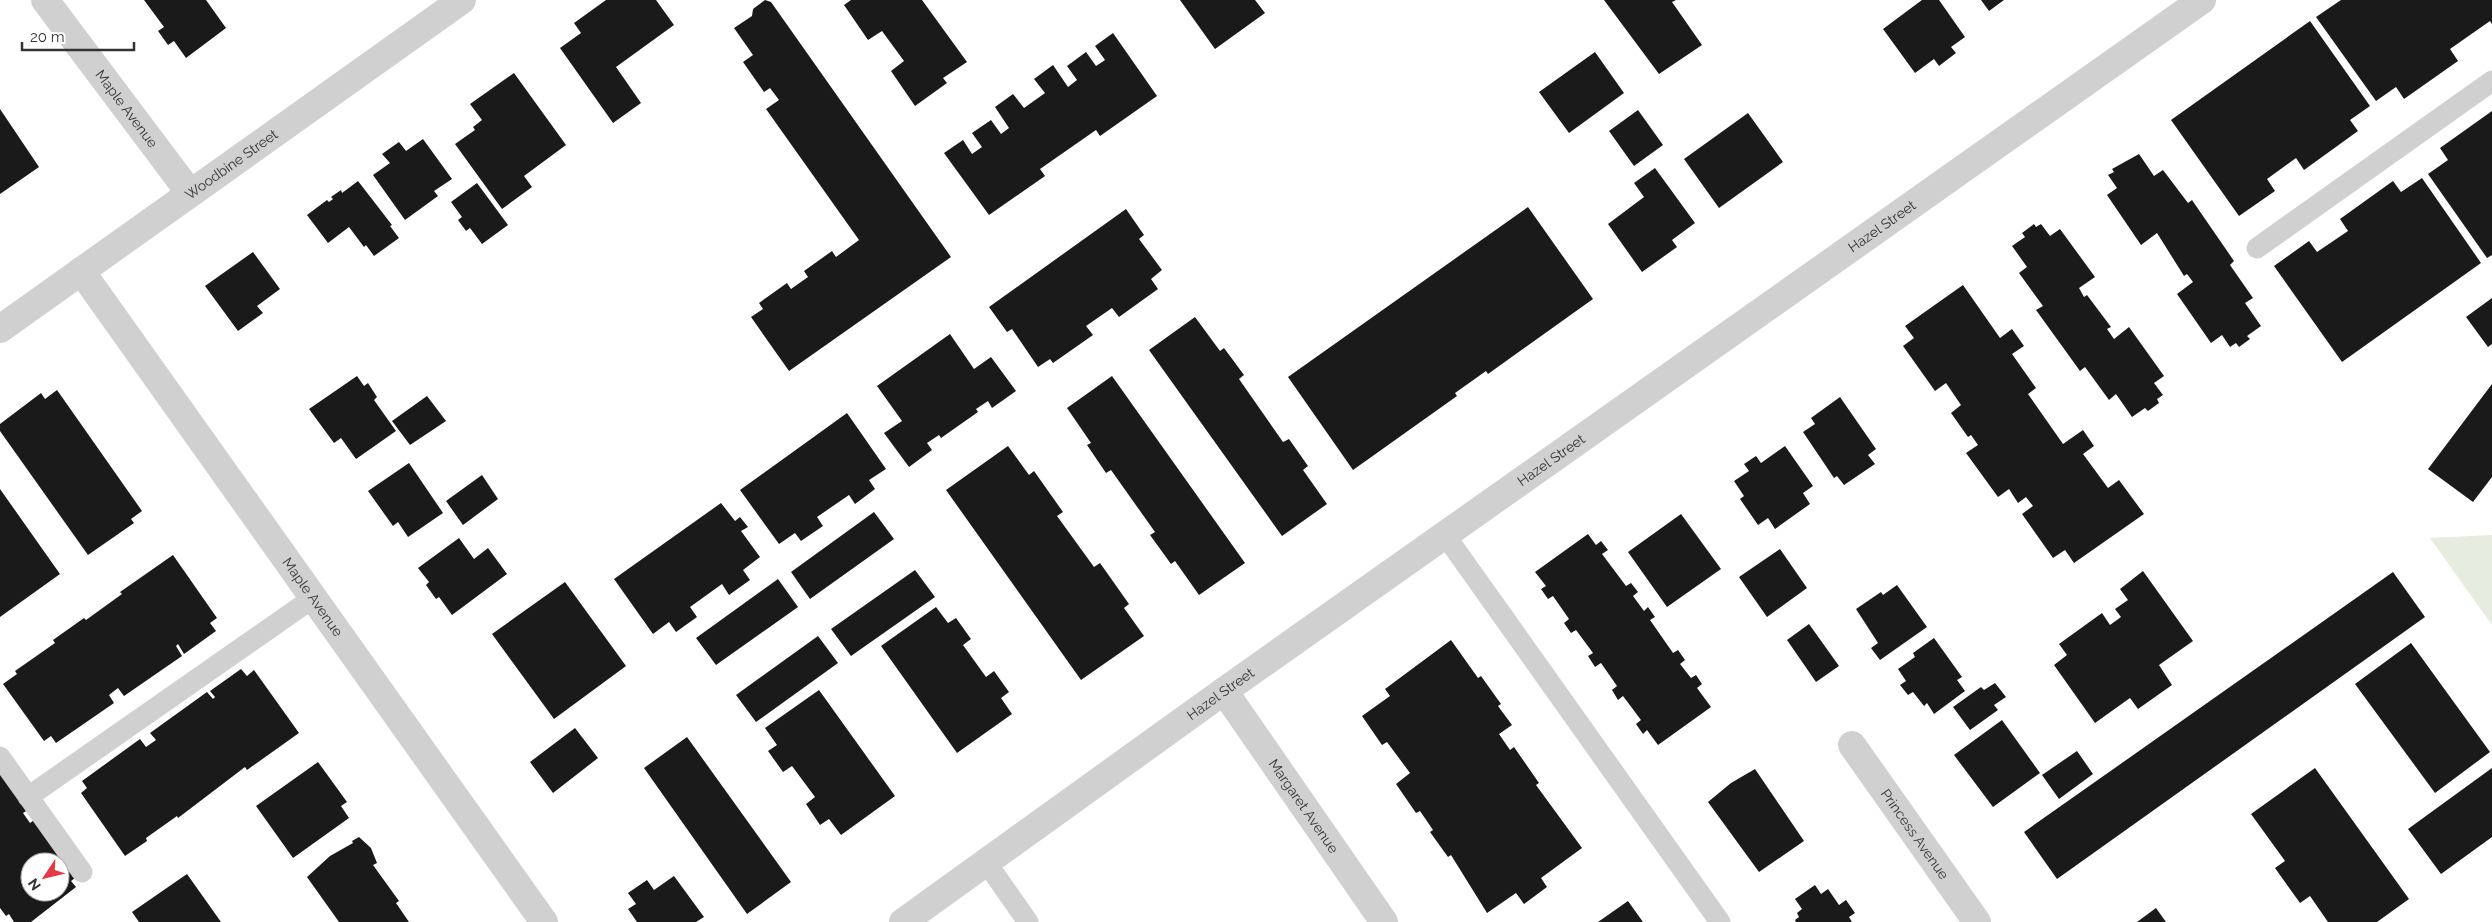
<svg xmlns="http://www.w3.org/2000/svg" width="2492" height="922" viewBox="0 0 2492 922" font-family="Raleway,sans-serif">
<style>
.green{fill:#e6ecdf}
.building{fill:#1a1a1a;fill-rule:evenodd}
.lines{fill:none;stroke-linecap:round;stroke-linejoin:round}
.service{stroke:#d0d0d0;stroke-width:21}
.minor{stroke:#d0d0d0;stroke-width:28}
.labels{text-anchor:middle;stroke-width:5;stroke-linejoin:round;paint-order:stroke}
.street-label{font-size:14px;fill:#333;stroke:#fff}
</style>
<rect width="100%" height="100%" fill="#fff"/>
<path class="green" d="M2492 535V625L2430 538Z"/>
<path class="building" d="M144 0H206L226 28 186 58 174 41 168 45 158 31 164 27Z
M606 0H656L674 25 616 67 641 103 613 123 560 48 581 33 574 23Z
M765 0 771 2 951 257 789 371 751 317 763 309 759 303 787 283 791 289 808 277 804 271 832 251 836 257 859 240 766 109 779 100 770 88 764 92 743 62 753 55 734 28 752 16 753 9Z
M851 0H922L967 62 943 78 947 83 915 106 891 71 904 61 882 31 868 40 844 5Z
M1180 0H1255L1265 13 1215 49Z
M1604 0H1676L1672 2 1702 45 1659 74Z
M1922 0H1939L1965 37 1951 47 1956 53 1939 66 1934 59 1915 73 1883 29Z
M1981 0H2004L1989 11Z
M2341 0H2492V24L2490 21 2450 49 2458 61 2404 99 2396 87 2376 101 2316 17Z
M2310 21 2370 106 2350 120 2358 131 2304 170 2296 158 2267 179 2275 191 2239 216 2171 120Z
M1113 33 1157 96 1100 136 1096 130 1040 169 1045 176 989 215 944 153 963 140 972 154 982 147 972 133 991 120 1001 134 1009 128 995 107 1013 94 1024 108 1045 93 1034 79 1053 65 1068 87 1077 80 1067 66 1086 52 1096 66 1105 60 1095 46Z
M1595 52 1624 93 1569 133 1539 92Z
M514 73 566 145 524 176 532 187 502 209 455 144 475 130 473 127 482 120 470 104Z
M0 109 39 167 0 194Z
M1638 110 1663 145 1634 166 1609 131Z
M2492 111V255L2487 258 2428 174 2448 160 2440 148Z
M1748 113 1783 162 1719 208 1684 159Z
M423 139 452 179 434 191 438 196 405 220 373 175 390 163 382 154 399 142 406 151Z
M2139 154 2154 176 2163 170 2188 203 2192 200 2234 261 2230 265 2253 298 2245 303 2261 326 2247 336 2250 339 2239 347 2236 343 2230 347 2222 335 2211 343 2177 294 2193 282 2187 274 2184 276 2157 233 2141 245 2107 195 2117 188 2108 175 2114 172 2112 169Z
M1655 168 1695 223 1672 240 1677 247 1642 272 1608 224 1644 197 1634 183Z
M2422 178 2481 263 2342 362 2274 266 2309 241 2317 252 2348 231 2340 219 2393 181 2401 192Z
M358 181 392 225 390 226 399 238 374 256 366 245 364 247 349 227 328 243 307 215 327 200 329 202 333 199 331 197 341 190 342 193Z
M477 183 508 225 482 244 470 228 466 231 458 220 462 217 451 202Z
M1528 207 1593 299 1488 374 1486 371 1455 393 1457 396 1353 470 1288 377Z
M1126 209 1144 235 1139 239 1162 270 1151 279 1158 289 1119 317 1112 308 1086 326 1093 335 1053 363 1050 359 1038 367 1012 329 1007 332 989 307Z
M2034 224 2036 227 2041 224 2050 236 2060 229 2095 277 2079 288 2084 297 2087 295 2111 327 2107 329 2114 339 2129 327 2164 376 2154 383 2163 395 2157 399 2159 403 2148 411 2145 408 2132 417 2116 394 2109 400 2085 367 2080 371 2036 310 2043 306 2019 273 2027 267 2012 246 2025 237 2022 233Z
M253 252 280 289 257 306 263 313 238 331 205 286Z
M1963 285 2000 338 2012 329 2024 346 2012 354 2036 388 2028 394 2063 444 2083 430 2094 446 2083 454 2108 488 2119 480 2144 514 2074 563 2065 550 2053 558 2022 514 2033 506 2026 497 2018 503 2009 489 1998 497 1966 453 1978 445 1971 435 1968 437 1951 413 1961 405 1946 383 1935 391 1903 346 1914 338 1905 326Z
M2492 298V344L2488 347 2466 317Z
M1195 317 1220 351 1224 348 1244 375 1239 379 1283 442 1289 439 1308 466 1303 470 1327 504 1282 536 1149 350Z
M950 334 974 369 991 357 1016 391 992 408 988 401 976 409 978 412 941 438 939 435 927 443 932 450 909 467 884 433 902 421 877 386Z
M357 376 364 386 368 383 377 397 374 400 396 431 356 459 341 438 334 443 309 409Z
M1112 376 1245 563 1199 595 1175 561 1171 564 1150 535 1155 532 1111 470 1106 473 1087 445 1091 443 1067 408Z
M2492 384V477L2473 502 2428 469Z
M57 390 142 511 131 519 134 523 88 555 0 431V424L41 393 45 399Z
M427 396 446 421 410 445 392 421Z
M1840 397 1876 449 1868 455 1875 464 1844 485 1837 476 1834 478 1803 432 1815 424 1811 418Z
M847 413 886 469 869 480 875 489 855 504 849 495 817 517 823 526 801 541 795 533 779 544 740 490Z
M1008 446 1029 475 1034 471 1063 512 1057 516 1094 567 1100 563 1129 604 1124 608 1144 636 1081 680 946 490Z
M1785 446 1813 486 1803 493 1810 504 1775 529 1768 518 1758 525 1740 499 1744 496 1734 481 1749 471 1744 464 1756 456 1761 463Z
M409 463 443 513 408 537 398 522 393 526 368 491Z
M482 475 498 499 463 525 446 501Z
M0 489 60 574 0 617Z
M721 503 735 521 740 517 748 527 741 531 760 557 743 570 750 580 729 595 722 584 690 607 697 617 676 632 669 622 653 634 614 579Z
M874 512 894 539 810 599 791 572Z
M1681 514 1721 569 1667 607 1628 552Z
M1588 534 1596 545 1601 541 1608 550 1602 554 1626 586 1631 583 1638 592 1633 596 1644 611 1648 607 1655 617 1650 620 1673 653 1678 650 1685 660 1680 664 1691 678 1696 675 1702 684 1697 688 1711 707 1658 745 1647 730 1643 734 1636 724 1641 720 1623 696 1618 700 1612 690 1617 686 1601 663 1595 667 1588 656 1593 653 1576 630 1571 633 1564 623 1569 619 1553 596 1548 599 1541 589 1546 586 1535 572Z
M459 538 474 559 488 548 507 574 452 615 439 597 436 599 426 585 429 582 418 568Z
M1780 549 1807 588 1767 617 1739 577Z
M173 555 217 618 210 623 216 631 184 654 178 644 176 646 182 656 124 696 118 688 109 695 114 703 56 743 51 736 44 741 3 684 17 674 15 671 55 643 53 640 84 618 86 620 122 594 120 592Z
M915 570 935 597 851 656 831 629Z
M2143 571 2193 641 2159 665 2172 685 2138 709 2130 698 2095 723 2054 665 2067 655 2059 644 2102 613 2110 625 2121 617 2115 609 2128 600 2120 589Z
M2393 572 2425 617 2057 879 2024 832Z
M778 579 798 607 716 665 696 638Z
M565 582 626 666 554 719 492 634Z
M1897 585 1927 627 1880 660 1871 648 1878 643 1856 609 1881 592 1883 595Z
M936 607 948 623 956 618 971 639 963 645 986 677 994 671 1009 692 1001 698 1012 714 957 753 881 646Z
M1809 624 1839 666 1816 682 1787 640Z
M818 636 838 663 756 722 736 695Z
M1934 638 1962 677 1957 680 1965 691 1934 714 1927 703 1924 706 1913 692 1908 695 1900 685 1906 681 1898 669 1915 657 1913 653Z
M1451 640 1478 678 1481 676 1501 704 1498 706 1512 725 1499 734 1510 750 1514 747 1539 783 1536 785 1582 848 1541 878 1547 887 1524 904 1516 893 1487 913 1451 855 1448 857 1430 832 1433 830 1420 811 1416 813 1396 784 1410 773 1387 742 1382 745 1362 716 1390 696 1385 689Z
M2411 643 2490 752 2435 793 2355 684Z
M241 669 247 676 254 670 299 733 247 770 245 767 178 818 177 816 146 838 147 841 125 856 81 793 87 788 82 781 140 739 146 747 156 740 150 733 207 692 213 699 215 697 210 691Z
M1995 683 2006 697 1994 705 1998 710 1970 730 1953 707 1981 687 1984 690Z
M819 690 895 796 841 835 829 819 820 825 806 804 815 797 792 766 783 772 768 751 777 745 765 728Z
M2002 720 2040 773 1993 807 1954 755Z
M575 728 598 758 553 793 530 762Z
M687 737 791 882 747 914 644 768Z
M2077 751 2093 774 2059 799 2042 775Z
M318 762 347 802 341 806 349 818 293 858 256 806Z
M0 765 31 808 23 813 30 823 37 818 79 875 71 881 76 887 31 922H14L9 914 6 916 0 908ZM30 862H60V892H30Z
M2315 768 2409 899 2377 922H2328L2310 896 2300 903 2275 868 2285 861 2251 814Z
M2492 768V837L2441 874 2408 829Z
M1755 769 1804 841 1759 872 1708 802 1731 783Z
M359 837 371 848 377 863 373 865 399 901 396 903 409 922H339L307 877 330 856 353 843 352 841Z
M187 874 221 922H139L132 912Z
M674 876 704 917 696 922H637L628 909 636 904 628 893 647 880 654 890Z
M1815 885 1821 894 1828 889 1839 905 1846 900 1855 913 1849 917 1852 922H1796L1795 920 1799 917 1797 913 1802 909 1795 899Z
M1628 901 1643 922H1598Z
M2156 908 2166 922H2137Z"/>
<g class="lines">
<path class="service" d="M2257 248 2492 81
M1445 535 1720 922
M0 757 82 872
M28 797 313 598
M986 862 1028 922"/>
<g class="minor">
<path id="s1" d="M45 0 190 193"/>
<path id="s2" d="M81 271 544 922"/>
<path id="s3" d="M0 329 462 0"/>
<path id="s4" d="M1224 691 1384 922"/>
<path id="s5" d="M1852 745 1977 922"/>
<path id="s6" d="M903 922 1224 691 2202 0"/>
</g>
</g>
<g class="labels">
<g class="street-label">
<text dy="5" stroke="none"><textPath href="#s1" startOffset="136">Maple Avenue</textPath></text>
<text dy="5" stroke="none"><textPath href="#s3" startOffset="284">Woodbine Street</textPath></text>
<text dy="5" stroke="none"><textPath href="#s6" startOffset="1201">Hazel Street</textPath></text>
<text dy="5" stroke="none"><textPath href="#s6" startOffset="796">Hazel Street</textPath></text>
<text dy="5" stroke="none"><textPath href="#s2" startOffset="400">Maple Avenue</textPath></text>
<text dy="5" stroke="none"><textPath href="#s6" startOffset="391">Hazel Street</textPath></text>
<text dy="5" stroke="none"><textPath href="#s4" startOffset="140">Margaret Avenue</textPath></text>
<text dy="5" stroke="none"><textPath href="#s5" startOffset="109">Princess Avenue</textPath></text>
</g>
</g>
<g transform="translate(45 877) rotate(235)"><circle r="24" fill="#ffffff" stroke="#adadad"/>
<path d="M0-4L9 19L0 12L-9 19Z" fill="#e63946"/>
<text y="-8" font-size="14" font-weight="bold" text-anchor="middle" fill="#333333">N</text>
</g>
<path d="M22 42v8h112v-8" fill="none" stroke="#333333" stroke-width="2.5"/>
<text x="30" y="42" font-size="15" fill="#333333" stroke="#ffffff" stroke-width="4" paint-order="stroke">20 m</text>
</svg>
